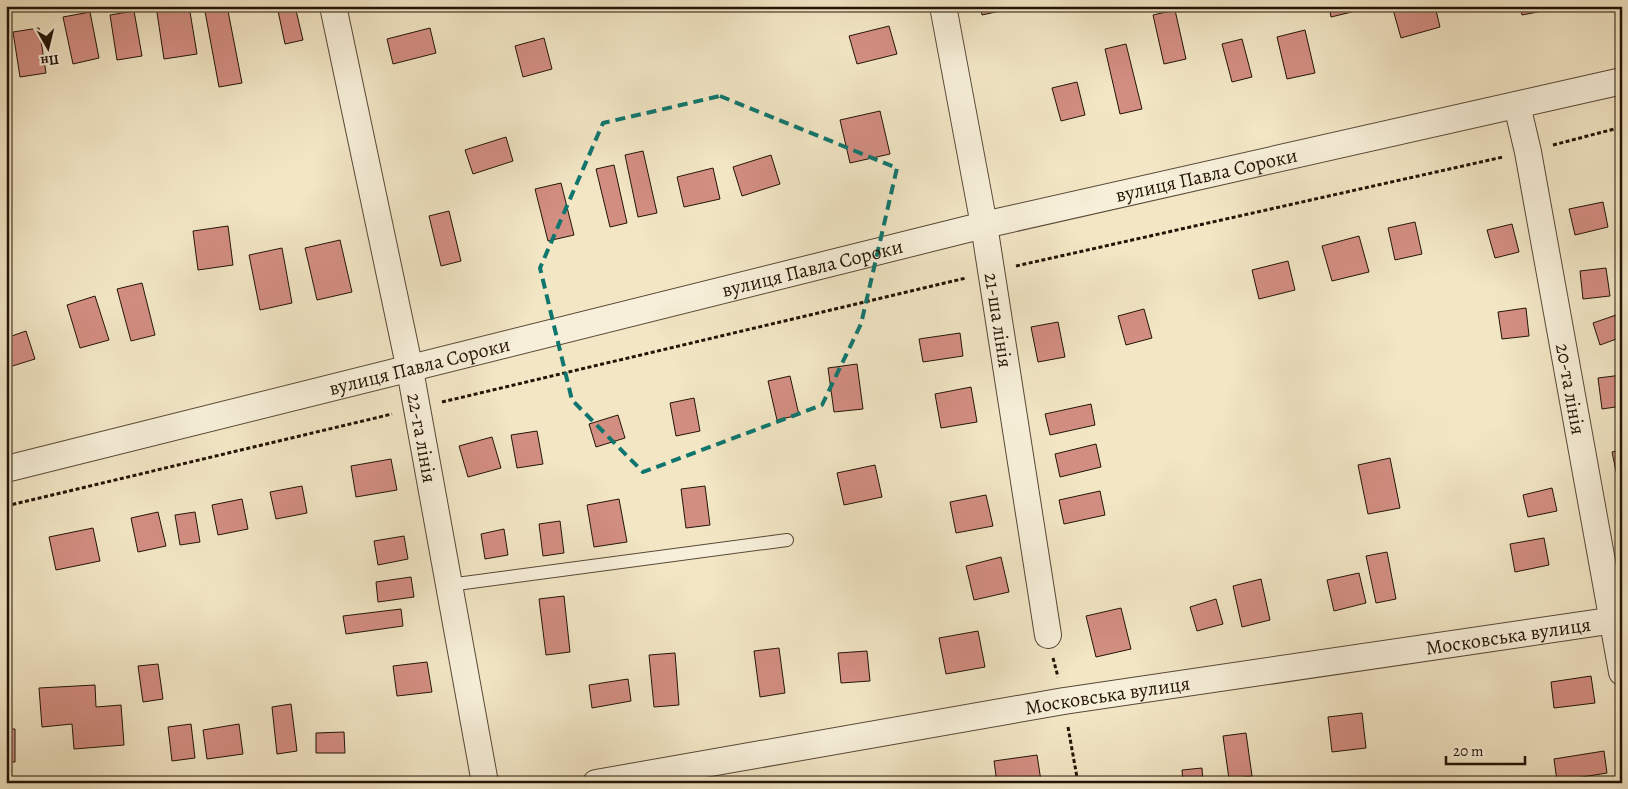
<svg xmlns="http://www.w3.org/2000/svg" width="1628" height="789" viewBox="0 0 1628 789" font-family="Alegreya,serif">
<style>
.building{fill:#d38e82;stroke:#231406}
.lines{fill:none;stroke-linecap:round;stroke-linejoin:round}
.service-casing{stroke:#574836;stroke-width:14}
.minor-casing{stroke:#574836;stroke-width:28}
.path{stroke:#231406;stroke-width:3;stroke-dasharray:4 2.5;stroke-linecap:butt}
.service{stroke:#f7efd9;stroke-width:12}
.minor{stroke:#f7efd9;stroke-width:26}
.marked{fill:none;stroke:#0f766e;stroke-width:4;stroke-dasharray:10 6;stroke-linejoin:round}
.labels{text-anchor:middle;stroke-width:5;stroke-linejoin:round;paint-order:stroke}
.street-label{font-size:20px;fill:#231406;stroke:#f7efd9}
</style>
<rect width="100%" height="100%" fill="#f2e6c5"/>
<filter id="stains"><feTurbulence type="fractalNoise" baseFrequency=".004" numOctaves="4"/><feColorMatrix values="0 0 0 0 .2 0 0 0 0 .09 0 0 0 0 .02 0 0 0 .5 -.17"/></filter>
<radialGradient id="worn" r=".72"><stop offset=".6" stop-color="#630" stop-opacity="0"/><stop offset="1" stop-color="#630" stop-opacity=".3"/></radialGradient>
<path class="building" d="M156 6H189L197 54 164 59Z
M204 6H227L242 83 219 87Z
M277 6H295L303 40 285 44Z
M980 6H1023L982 15Z
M1329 6H1355L1356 11 1331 17Z
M1392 6H1435L1440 27 1401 38Z
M1520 6H1542L1543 11 1522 15Z
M1175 10 1186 59 1164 64 1153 15Z
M134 11 142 56 117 60 110 15Z
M90 12 99 58 73 64 63 17Z
M889 26 897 54 857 64 849 36Z
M39 28 46 73 20 77 13 32Z
M430 28 436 53 393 64 387 39Z
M1305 30 1315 73 1287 79 1277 37Z
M544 38 552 69 523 77 515 46Z
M1242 39 1252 77 1232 82 1222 44Z
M1126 44 1142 109 1120 114 1105 49Z
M1077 82 1085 115 1061 121 1052 88Z
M880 111 890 154 850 163 840 120Z
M506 137 513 161 473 174 465 150Z
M643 151 657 213 638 217 625 155Z
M771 155 780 184 742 196 733 167Z
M614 165 627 223 610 227 596 169Z
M713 168 720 199 684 207 677 177Z
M561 183 574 235 548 241 535 189Z
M1603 202 1608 227 1575 235 1569 209Z
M449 211 461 261 441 266 429 216Z
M1415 222 1422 254 1395 260 1388 228Z
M1512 224 1519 252 1495 258 1487 230Z
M228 226 233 265 198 270 193 231Z
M1359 236 1369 272 1332 281 1322 246Z
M340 240 352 292 317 300 305 248Z
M282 248 292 303 260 310 249 255Z
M1288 261 1295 290 1259 299 1252 270Z
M1606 268 1610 296 1583 299 1580 271Z
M142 283 155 335 131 341 117 289Z
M95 296 109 340 80 348 67 305Z
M1526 308 1529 336 1502 339 1498 312Z
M1144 309 1152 338 1126 345 1118 316Z
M1619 314 1622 337 1600 345 1593 323Z
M1058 322 1065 357 1038 362 1031 327Z
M26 331 35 359 6 368V338Z
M960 333 963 356 923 362 919 339Z
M857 364 863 409 834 412 828 368Z
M1622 375V406L1602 409 1598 378Z
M790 376 799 415 777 420 768 381Z
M971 387 977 422 941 428 935 394Z
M694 398 700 431 676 436 670 403Z
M1091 404 1095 425 1050 435 1045 414Z
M618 415 625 438 596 447 589 424Z
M537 431 543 464 517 468 511 435Z
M492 437 501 468 468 477 459 446Z
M1096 444 1101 467 1060 477 1055 454Z
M1622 450V475L1617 476 1612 452Z
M1390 458 1400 508 1368 514 1358 465Z
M391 459 397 490 356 497 351 466Z
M875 465 882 497 844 505 837 473Z
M302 486 307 513 276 519 270 492Z
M705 486 710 525 686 528 681 489Z
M1552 488 1557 511 1528 517 1523 495Z
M1100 491 1105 515 1064 524 1059 500Z
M986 495 993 526 956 533 950 502Z
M242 499 248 529 218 535 212 505Z
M619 499 627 542 594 547 587 505Z
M158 512 166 546 138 552 131 518Z
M195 512 200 542 180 545 175 515Z
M560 521 564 553 543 556 539 524Z
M93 528 100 561 56 570 49 537Z
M504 529 508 555 485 559 481 534Z
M404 536 408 559 378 565 374 541Z
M1544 538 1549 565 1515 572 1510 544Z
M1387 552 1396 599 1376 603 1366 556Z
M1001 557 1009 592 974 600 966 566Z
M1359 573 1366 603 1334 611 1327 580Z
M411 577 414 597 378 602 376 582Z
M1261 579 1270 620 1242 627 1233 586Z
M564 596 570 652 546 655 539 599Z
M1216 599 1223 624 1197 631 1190 607Z
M1121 608 1131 649 1096 657 1086 616Z
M401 609 403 626 346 634 343 616Z
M978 631 985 667 946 674 939 638Z
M779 648 785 693 760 697 754 651Z
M867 651 870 681 841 683 838 653Z
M675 653 679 705 654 707 649 655Z
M427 662 432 692 397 696 393 666Z
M158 664 163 699 143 702 138 666Z
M1591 676 1595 703 1554 708 1551 682Z
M628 679 631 701 592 708 589 685Z
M95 685 96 707 121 705 124 745 74 749 72 724 42 727 39 688Z
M291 704 297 751 277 754 272 707Z
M1362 713 1366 748 1332 752 1328 717Z
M191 724 195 758 172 761 168 727Z
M239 724 243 754 207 759 203 730Z
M6 729H15V762H6Z
M344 732 345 753H316V733Z
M1246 733 1252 776 1229 779 1223 736Z
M1604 751 1607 773 1557 781 1554 759Z
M1037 755 1041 781 997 783 994 761Z
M1202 768 1203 783H1183L1182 770Z"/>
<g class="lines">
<defs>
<path id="service" d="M449 585 787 540"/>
<g id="minor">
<path id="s1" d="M333 6 410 370 485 783"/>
<path id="s2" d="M943 6 984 225 1048 635"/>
<path id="s3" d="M1517 105 1528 152 1622 672"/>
<path id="s4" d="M6 469 984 225 1622 81"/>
<path id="s5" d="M596 783 1064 701 1622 619"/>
</g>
</defs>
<use href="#service" class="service-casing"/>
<use href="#minor" class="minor-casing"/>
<path class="path" d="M1553 145 1622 127
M1016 266 1503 157
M442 402 966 278
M6 506 392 414
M1053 658 1058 677
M1068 727 1078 783"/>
<use href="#service" class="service"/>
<use href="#minor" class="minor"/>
</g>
<path class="marked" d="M720 96 897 168 861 324 822 405 643 472 572 400 540 268 603 123Z"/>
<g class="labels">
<g class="street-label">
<text dy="7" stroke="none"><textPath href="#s4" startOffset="1236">вулиця Павла Сороки</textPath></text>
<text dy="7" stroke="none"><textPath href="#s4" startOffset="831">вулиця Павла Сороки</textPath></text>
<text dy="7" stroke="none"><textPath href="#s2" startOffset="319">21-ша лінія</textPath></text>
<text dy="7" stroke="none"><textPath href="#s4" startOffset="426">вулиця Павла Сороки</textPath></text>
<text dy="7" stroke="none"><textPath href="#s3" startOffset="289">20-та лінія</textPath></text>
<text dy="7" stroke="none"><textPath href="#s1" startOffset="441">22-га лінія</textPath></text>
<text dy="7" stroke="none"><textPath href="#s5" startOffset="924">Московська вулиця</textPath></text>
<text dy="7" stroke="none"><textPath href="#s5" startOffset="519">Московська вулиця</textPath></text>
</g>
</g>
<rect width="1628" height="789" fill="none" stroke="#f2e6c5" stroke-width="25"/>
<rect x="8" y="8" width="1613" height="774" fill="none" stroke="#231406" stroke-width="2.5"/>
<rect x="12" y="12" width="1603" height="764" fill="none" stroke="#231406"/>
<g transform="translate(48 48) rotate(172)" stroke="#f7efd9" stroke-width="4" paint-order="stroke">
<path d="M0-4L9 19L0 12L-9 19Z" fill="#231406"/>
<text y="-8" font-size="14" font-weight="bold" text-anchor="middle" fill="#231406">Пн</text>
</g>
<path d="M1446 756v8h79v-8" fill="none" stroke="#231406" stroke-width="2.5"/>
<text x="1453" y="756" font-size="15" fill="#231406" stroke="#f7efd9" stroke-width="4" paint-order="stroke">20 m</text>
<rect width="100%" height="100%" filter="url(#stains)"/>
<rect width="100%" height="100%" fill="url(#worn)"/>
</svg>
